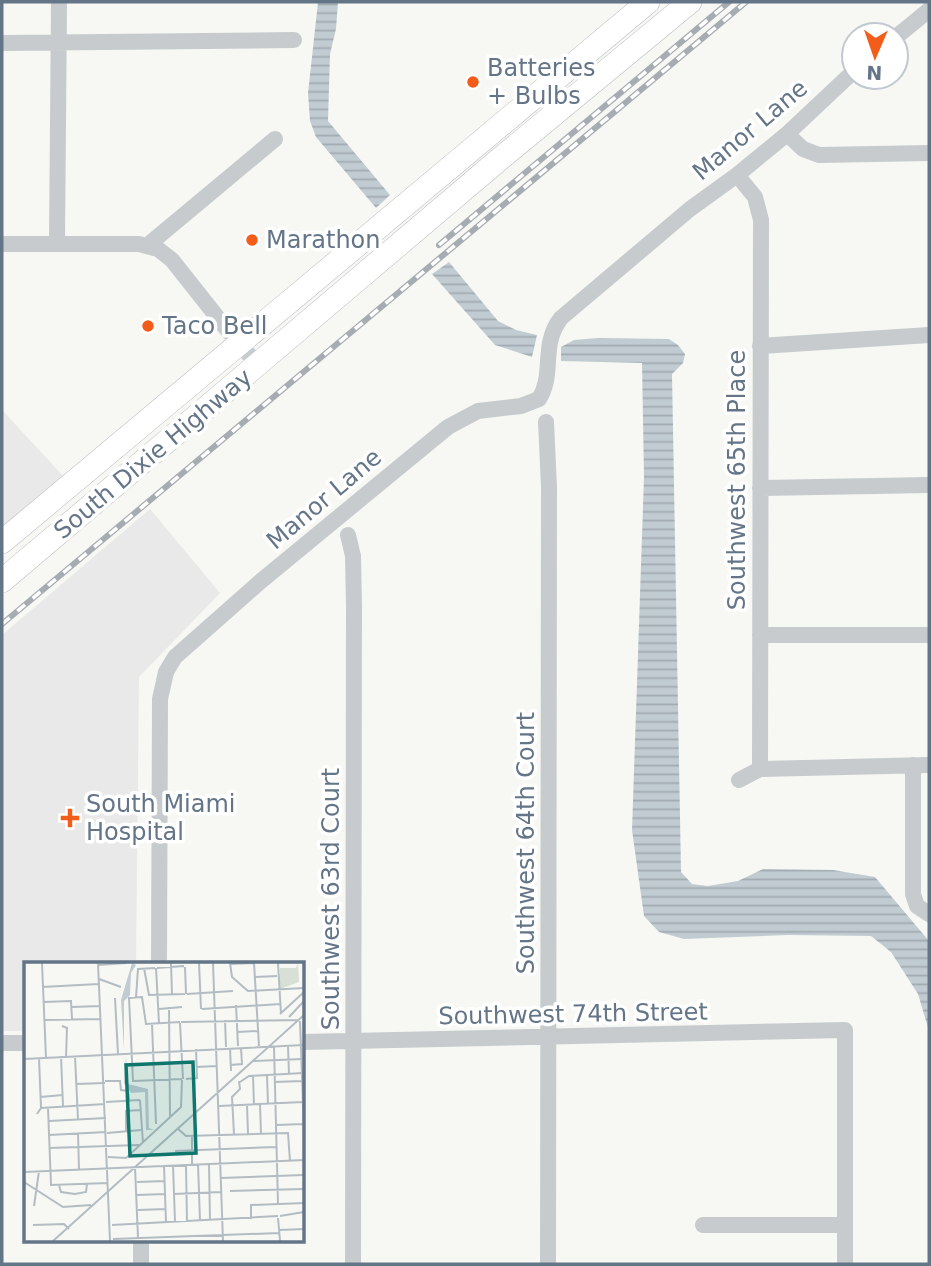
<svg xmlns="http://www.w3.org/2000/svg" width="931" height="1266" viewBox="0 0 931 1266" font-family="'DejaVu Sans',sans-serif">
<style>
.built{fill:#e8e9e8}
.water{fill:url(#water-rules)}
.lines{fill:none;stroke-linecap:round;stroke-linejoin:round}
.highway-casing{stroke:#b9bcc0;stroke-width:24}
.minor{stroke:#c7cbce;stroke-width:16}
.highway{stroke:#fff;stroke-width:23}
.rail-casing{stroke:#a7acb3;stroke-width:6}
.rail{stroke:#fff;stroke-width:3.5;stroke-dasharray:10;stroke-linecap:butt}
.poi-dot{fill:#f35c19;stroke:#fff;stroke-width:2.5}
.labels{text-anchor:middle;stroke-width:7;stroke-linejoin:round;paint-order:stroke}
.poi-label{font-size:24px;fill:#647588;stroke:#fff;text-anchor:start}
.street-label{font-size:24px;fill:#647588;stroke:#fff}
.inset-road{fill:none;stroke:#b3bcc2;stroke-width:2}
.view{fill:#0f766e;fill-opacity:0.15;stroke:#0f766e;stroke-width:3.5}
.inset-edge{fill:none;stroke:#647588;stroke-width:3.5}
</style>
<defs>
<pattern id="water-rules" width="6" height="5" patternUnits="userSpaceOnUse" patternTransform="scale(1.75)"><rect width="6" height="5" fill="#c1ccd2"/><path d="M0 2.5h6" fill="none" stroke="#a0aab0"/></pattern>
</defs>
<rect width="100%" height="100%" fill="#f7f8f4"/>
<path class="built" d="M2 410 64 477 2 527Z
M150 509 220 593 139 677 136 963H26V1031H2V635Z"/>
<path class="water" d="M318 2H338L336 29 330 54 328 121 390 195 376 208 316 137 310 121 308 93Z
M449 262 498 321 516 330 537 335 532 357 495 345 432 274Z
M598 338 669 339 678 345 685 354 683 363 672 374 681 872 692 884 708 886 738 881 763 869 833 870 875 877 929 941V1031L918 994 891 952 871 936 788 935 684 939 659 932 644 916 632 830 644 477 642 363 561 361V347L574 340Z"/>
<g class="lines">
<defs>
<path id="highway" d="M2 542 648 2
M2 581 501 158 690 2"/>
</defs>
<use href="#highway" class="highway-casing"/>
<path class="minor" d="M896 37 929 10
M2 43 294 40
M787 134 803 149 819 155 929 153
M737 175 755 197 761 220 760 769
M57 243 59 2
M2 244H139L158 249 172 260 225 327 258 365
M148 245 275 139
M760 346 929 335
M546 422 549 487 548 1264
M760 488 929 485
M348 535 353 556 354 606 353 1264
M760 635H929
M913 765V894L917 906 929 914
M739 780 760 769 929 765
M159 963 160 699 166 672 175 657 261 581 448 427 478 411 521 406 539 399C555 374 540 345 561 318L690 209 737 175 787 134 854 71
M303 1042 845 1030V1264
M2 1043H26
M703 1225H845
M141 1264V1240"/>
<use href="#highway" class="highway"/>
<defs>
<path id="rail" d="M439 245 729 2
M2 624 746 2"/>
</defs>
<use href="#rail" class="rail-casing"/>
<use href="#rail" class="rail"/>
</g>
<g class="poi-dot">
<circle cx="473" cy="82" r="7"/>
<circle cx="252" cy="240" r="7"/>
<circle cx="148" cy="326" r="7"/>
<path d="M66.5 807.5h7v7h7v7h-7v7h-7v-7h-7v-7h7z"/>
</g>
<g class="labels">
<g class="poi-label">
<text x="487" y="76">Batteries<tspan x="487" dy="28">+ Bulbs</tspan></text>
<text x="266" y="248">Marathon</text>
<text x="162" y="334">Taco Bell</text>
<text x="86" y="812">South Miami<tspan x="86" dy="28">Hospital</tspan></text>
</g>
<g class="street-label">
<text transform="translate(750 130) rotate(-40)" y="8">Manor Lane</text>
<text transform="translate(153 454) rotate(-40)" y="8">South Dixie Highway</text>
<text transform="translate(737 480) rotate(-90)" y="8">Southwest 65th Place</text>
<text transform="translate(324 499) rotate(-40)" y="8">Manor Lane</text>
<text transform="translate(526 843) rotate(-90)" y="8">Southwest 64th Court</text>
<text transform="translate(331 899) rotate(-90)" y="8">Southwest 63rd Court</text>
<text transform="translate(573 1014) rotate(-1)" y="8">Southwest 74th Street</text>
</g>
</g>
<g transform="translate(24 962)">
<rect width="280" height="280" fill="#f7f8f4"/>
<path d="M274 1 275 20 256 27V6H272Z" fill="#d8e0d5"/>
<path d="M108 1 112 3 107 11 106 33 100 39V88L97 38ZM102 95 104 122 124 127 125 166 130 168H122L121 130 107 131 100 121Z" fill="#c1ccd2"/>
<path class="inset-road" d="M18 1 22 96M74 1 86 279M147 1 148 33M175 1 177 47M189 1 199 279M206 1 208 15 224 29 280 26M230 1 235 84M254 1 257 52M206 2 230 1M74 3 102 1M161 5 162 32M120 6 125 33 161 32M132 6 135 61M133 6 160 4M231 15 253 14M75 17 97 25M18 25 75 22M163 32 209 29M112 35 114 7 131 6M91 36 94 92M19 40 47 39 48 57M212 43 214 84M48 45 76 44M145 45 146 154M135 47 158 45M178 47 256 42M256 52 280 30M265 55 280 39M20 58 77 57M201 58 202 85M276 59 280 169M156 60 122 62 118 35 105 36 109 119 158 117M157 60 275 58M156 61 159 117M128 62 132 162M38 64 43 66 42 95M213 70 234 69M264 84 265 112M250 85 254 242M206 86 207 109M37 94 39 144M51 94 54 158M0 97 280 83M228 99 279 97M206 103 218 102 217 86M172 105 193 104M229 114 230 143M243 114 244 142M162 117 173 116 172 87M81 119H96L97 128 104 129 105 139M216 120 225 114 279 111M250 120 278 119M52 122 81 121M16 135 39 133M116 138 119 181M82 140 116 138M236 142 237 171M223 143 224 172M195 144 279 140M17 146 81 142M24 146 27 223 84 221M13 152 17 146 15 96M25 159 82 156M252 163 280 162M153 166 162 174 264 171 266 199M102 170V149L116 148M54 171 55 208M83 171 117 168M210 172 208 135 216 127 215 119M25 173 82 170M168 174V202M25 186 115 183M151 189 252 185M84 195 102 196 157 145 158 118M174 202 176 259M185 202 186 259M140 203 142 261M149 203 151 260M162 203 163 260M111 205 114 276M0 210 280 198M197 216 280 213M0 220 39 245 67 243M113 220 141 219M35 223 37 230 51 232 62 230 63 222M206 229 280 227M150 232 197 230M113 233 141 232M10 244 15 209M114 248 142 247M256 254 280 250M254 256 256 279M227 257V243L280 241M9 263 40 262 45 267M88 263 254 254M255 268 280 267M89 277 255 271M29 279 280 53"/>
<path class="view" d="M169 100 172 191 106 194 102 103Z"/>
<rect width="280" height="280" class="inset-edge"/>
</g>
<rect width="931" height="1266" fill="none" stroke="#647588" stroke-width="7"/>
<g transform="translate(875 56) rotate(182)"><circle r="33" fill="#ffffff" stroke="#c1c8cf" stroke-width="2"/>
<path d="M0-5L12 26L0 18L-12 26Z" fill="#f35c19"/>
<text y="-10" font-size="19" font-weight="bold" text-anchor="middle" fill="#647588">N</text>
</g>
</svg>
